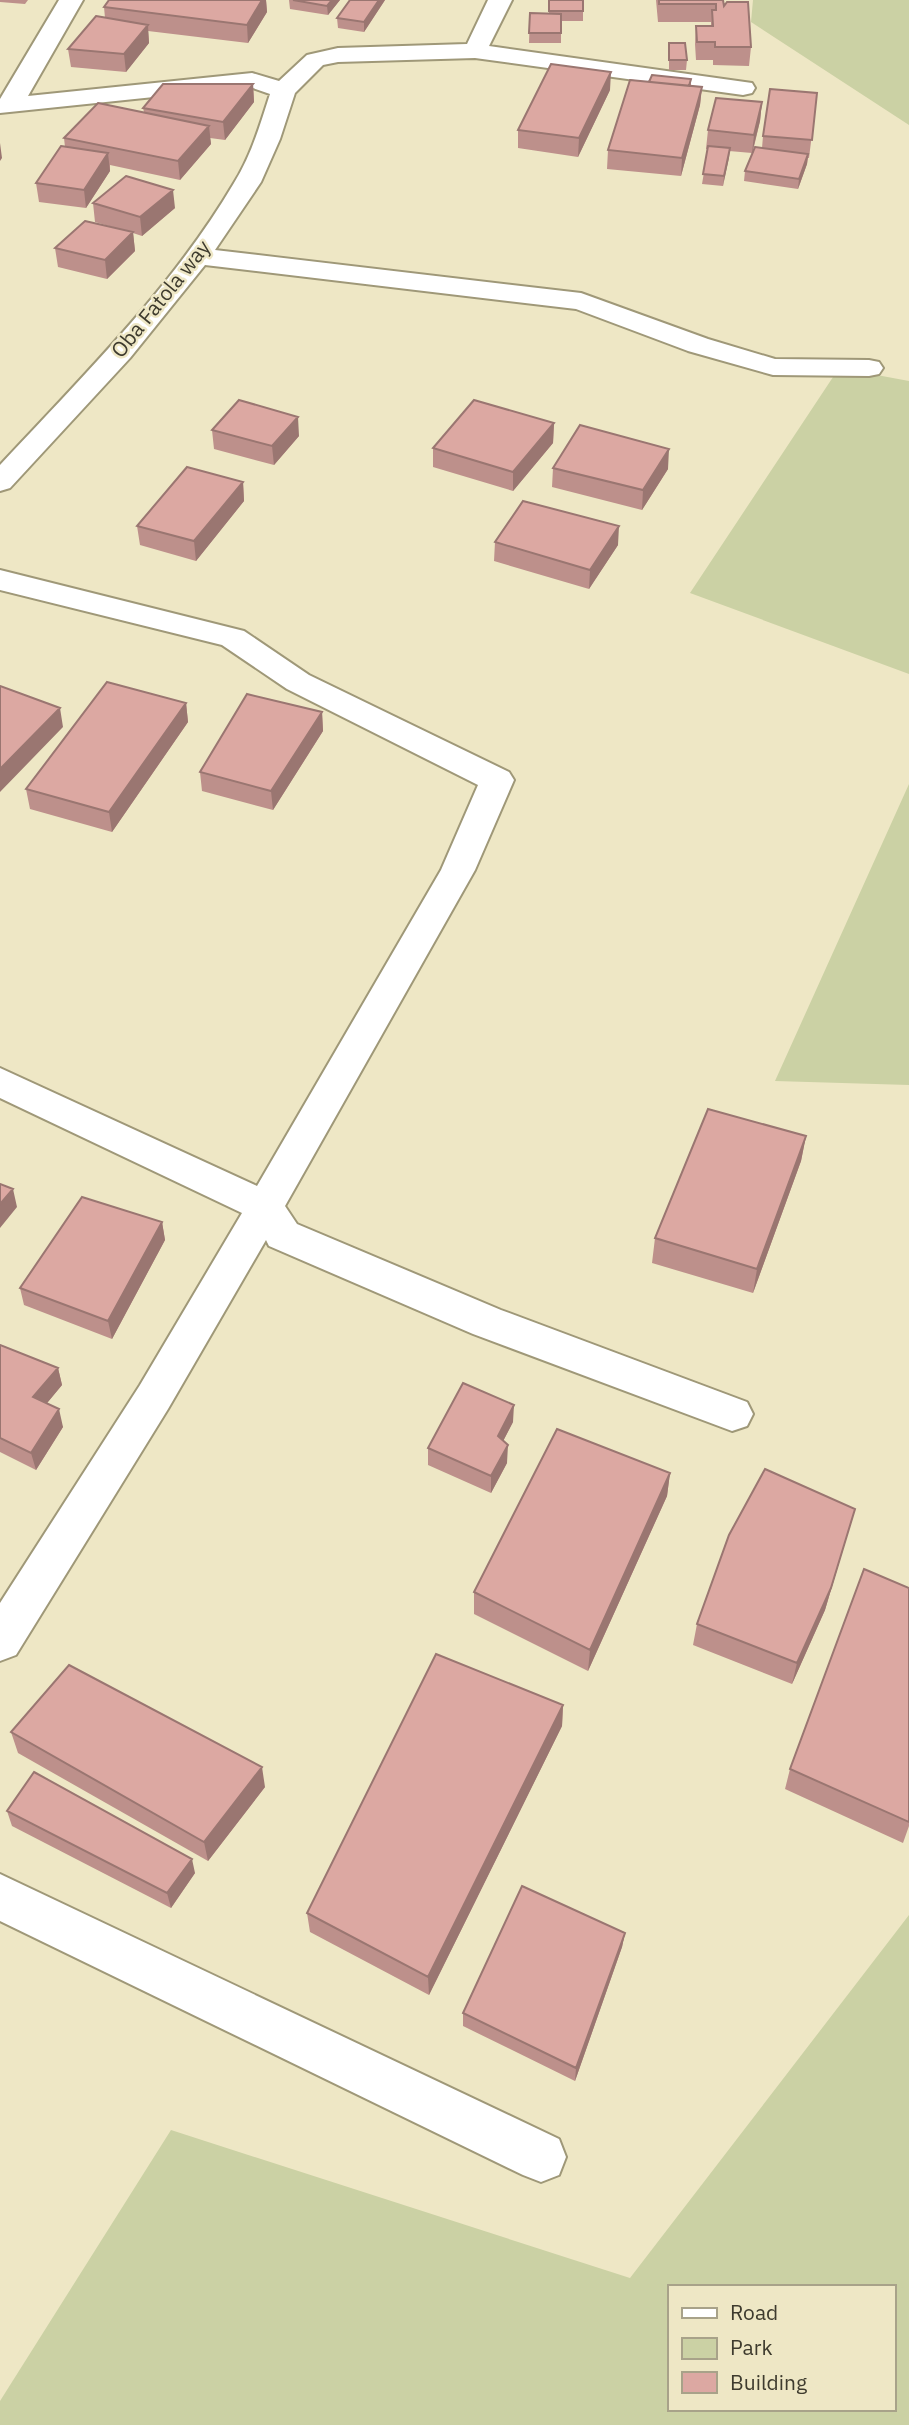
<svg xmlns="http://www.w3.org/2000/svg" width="909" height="2425" viewBox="0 0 909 2425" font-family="'IBM Plex Sans',sans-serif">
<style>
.green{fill:#cbd1a4;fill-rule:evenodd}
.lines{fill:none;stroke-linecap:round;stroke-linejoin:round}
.minor-casing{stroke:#9f9878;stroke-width:4}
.minor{fill:#fff;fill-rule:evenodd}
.wall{fill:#bd908b}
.shaded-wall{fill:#9a7671}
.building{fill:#dca8a2;stroke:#9a7671;stroke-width:2}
.labels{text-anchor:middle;stroke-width:5;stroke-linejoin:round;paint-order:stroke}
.far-street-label{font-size:21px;fill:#3e3b2e;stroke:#eee7c5}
</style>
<rect width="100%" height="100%" fill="#eee7c5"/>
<path class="green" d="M753 0H909V125L751 22Z
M839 368 909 381V674L690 593Z
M909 784V1085L775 1081Z
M909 1915V2425H0V2401L171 2130 630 2278ZM669 2287H893V2409H669Z"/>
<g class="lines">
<defs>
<path id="minor" d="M59 0H83L28 96 252 73 279 81 307 55 338 48 467 44 488 0H512L489 46 752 83 755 88 752 93 743 95 475 58 338 62 323 65 295 93 280 139 261 182 215 250 581 293 708 339 775 359 869 360 879 362 883 368 879 374 869 376 773 375 688 351 576 309 205 265 130 358 10 488 0 491V465C83 376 172 288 234 183 251 156 260 125 270 94L250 87 0 113V99Z
M0 570 244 631 309 675 509 772 514 780 475 870 285 1206 297 1224 501 1310 747 1402 753 1414 747 1426 732 1431 473 1334 269 1246 266 1240 168 1409 16 1655 0 1661V1603L140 1385 242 1213 0 1098V1068L257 1186 441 870 478 785 287 689 222 645 0 590Z
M0 1874 559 2139 566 2157 559 2175 541 2182 523 2175 0 1921Z"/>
</defs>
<use href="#minor" class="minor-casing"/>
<use href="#minor" class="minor"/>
</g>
<path class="wall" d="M0 0H28L25 4 0 2Z
M109 0H266L267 12 248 43 148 31 149 43 126 72 71 67 68 49 105 18 104 7Z
M289 0H340L328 15 290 9Z
M350 0H385L364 32 338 28 337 18Z
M548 0H583V21H561V43H529L530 13H549Z
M656 0H723L724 6 751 47 749 66 713 65V60H696L695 44 696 26H711V22H658Z
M669 43 687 60 686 70H669Z
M691 79V86L702 87 700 105 681 176 607 169 608 150 649 82Z
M253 84 254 102 225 140 210 138 211 144 180 180 110 165V171L86 208 39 202 36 183 65 147 64 138 144 112 143 108Z
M610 90 578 157 518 148V130Z
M817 93 809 158H808L807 164 798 189 744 181 745 171 752 153 729 151 723 186 702 184 708 149H706L708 130 762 102 760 121 753 151 762 148 763 136Z
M93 203 175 208 142 236 133 233 135 251 107 279 58 267 55 248 116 228 95 222Z
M554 423 553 443 513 491 433 467V448Z
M212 430 299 436 274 465 214 449Z
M553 468 668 469 642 510 552 487Z
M243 482 244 501 196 561 140 545 137 526Z
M495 542 618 545 589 589 494 561Z
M186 703 188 722 112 832 30 809 26 789Z
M322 712 323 731 273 810 202 791 200 772Z
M806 1136 801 1161 753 1293 652 1263 655 1238Z
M162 1222 165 1240 112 1339 24 1305 20 1288Z
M0 1345 58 1368 62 1385 47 1403 63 1427 36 1470 0 1452Z
M513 1422 503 1441 507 1463 491 1493 428 1465V1448Z
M670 1473 667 1496 588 1671 474 1614V1592Z
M855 1509 825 1610 792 1684 693 1645 697 1624Z
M909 1588V1826L903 1843 785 1789 790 1769Z
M563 1705 562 1726 429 1995 310 1932 307 1913Z
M11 1732 265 1787 208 1861 18 1753Z
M7 1811 195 1873 171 1908 12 1826Z
M625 1933 622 1947 575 2081 463 2026V2013Z"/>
<path class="shaded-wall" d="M262 0H266L267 12 248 43 247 25Z
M332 0H340L328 15 327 6Z
M379 0H385L364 32V22Z
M148 25 149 43 126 72 124 54Z
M611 72 610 90 578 157 579 138Z
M253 84 254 102 225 140 223 122Z
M702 87 700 105 681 176 682 158Z
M762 102 760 121 752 153 754 135Z
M209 126 211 144 180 180 178 161Z
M0 143 2 158 0 161Z
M730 148 729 158 723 186 724 176Z
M108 153 110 171 86 208 84 190Z
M808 154 807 164 798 189 799 179Z
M173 190 175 208 142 236 140 217Z
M133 232 135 251 107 279 105 260Z
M298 417 299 436 274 465 272 446Z
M554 423 553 443 513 491V472Z
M669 449 668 469 642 510 643 490Z
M243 482 244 501 196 561 194 541Z
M619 526 618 545 589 589 590 570Z
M186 703 188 722 112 832 109 812Z
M60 708 63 727 0 792V769Z
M322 712 323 731 273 810 271 791Z
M806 1136 801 1161 753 1293 757 1269Z
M13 1189 17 1207 0 1228V1204Z
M162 1222 165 1240 112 1339 108 1321Z
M58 1368 62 1385 38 1414 33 1397Z
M514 1405 513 1422 497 1453 498 1436Z
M59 1409 63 1427 36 1470 31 1453Z
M508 1445 507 1463 491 1493V1476Z
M670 1473 667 1496 588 1671 590 1650Z
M855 1509 825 1610 792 1684 797 1663Z
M563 1705 562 1726 429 1995 428 1977Z
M262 1767 265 1787 208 1861 204 1842Z
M192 1859 195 1873 171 1908 167 1893Z
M625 1933 622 1947 575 2081 576 2068Z"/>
<path class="building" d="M109 0H262L247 25 104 7Z
M293 0H332L327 6Z
M350 0H379L364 22 337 18Z
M549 0H583V11H549Z
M659 0H723L724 6 727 2H748L751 47H715V42H697L696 26H713L712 10H716V4H659Z
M530 13 561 14V33H529Z
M96 16 148 25 124 54 68 49Z
M669 43H685L687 60H669Z
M551 64 611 72 579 138 518 130Z
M652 75 691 79 689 86 649 82Z
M630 80 702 87 682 158 608 150Z
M163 84H253L223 122 143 108Z
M770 89 817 93 812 140 763 136Z
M716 98 762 102 754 135 708 130Z
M98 103 209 126 178 161 64 138Z
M61 146 108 153 84 190 36 183Z
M708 146 730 148 724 176 703 174Z
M755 147 808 154 799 179 745 171Z
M126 176 173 190 140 217 93 203Z
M85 221 133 232 105 260 55 248Z
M239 400 298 417 272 446 212 430Z
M474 400 554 423 513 472 433 448Z
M580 425 669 449 643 490 553 468Z
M187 467 243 482 194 541 137 526Z
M523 501 619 526 590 570 495 542Z
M107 682 186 703 109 812 26 789Z
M0 686 60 708 0 769Z
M247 694 322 712 271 791 200 772Z
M708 1109 806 1136 757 1269 655 1238Z
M0 1184 13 1189 0 1204Z
M82 1197 162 1222 108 1321 20 1288Z
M0 1345 58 1368 33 1397 59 1409 31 1453 0 1438Z
M463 1383 514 1405 498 1436 508 1445 491 1476 428 1448Z
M557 1429 670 1473 590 1650 474 1592Z
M765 1469 855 1509 831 1588 797 1663 697 1624 729 1535Z
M864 1569 909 1588V1822L790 1769Z
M436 1654 563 1705 428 1977 307 1913Z
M69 1665 262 1767 204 1842 11 1732Z
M34 1772 192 1859 167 1893 7 1811Z
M522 1886 625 1933 576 2068 463 2013Z"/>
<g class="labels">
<g class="far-street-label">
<text transform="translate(161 299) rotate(-51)" y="7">Oba Fatola way</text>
</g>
</g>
<rect x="668" y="2285" width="228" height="126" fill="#eee7c5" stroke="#a8a289" stroke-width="2"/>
<rect x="682" y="2308" width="35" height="10" fill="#ffffff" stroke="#a8a289" stroke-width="2"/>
<text x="730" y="2320" font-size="21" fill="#3e3b2e">Road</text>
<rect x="682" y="2338" width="35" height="21" fill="#cbd1a4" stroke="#a8a289" stroke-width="2"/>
<text x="730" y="2355" font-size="21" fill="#3e3b2e">Park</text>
<rect x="682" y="2372" width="35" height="21" fill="#dca8a2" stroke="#a8a289" stroke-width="2"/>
<text x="730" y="2390" font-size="21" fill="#3e3b2e">Building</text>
</svg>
